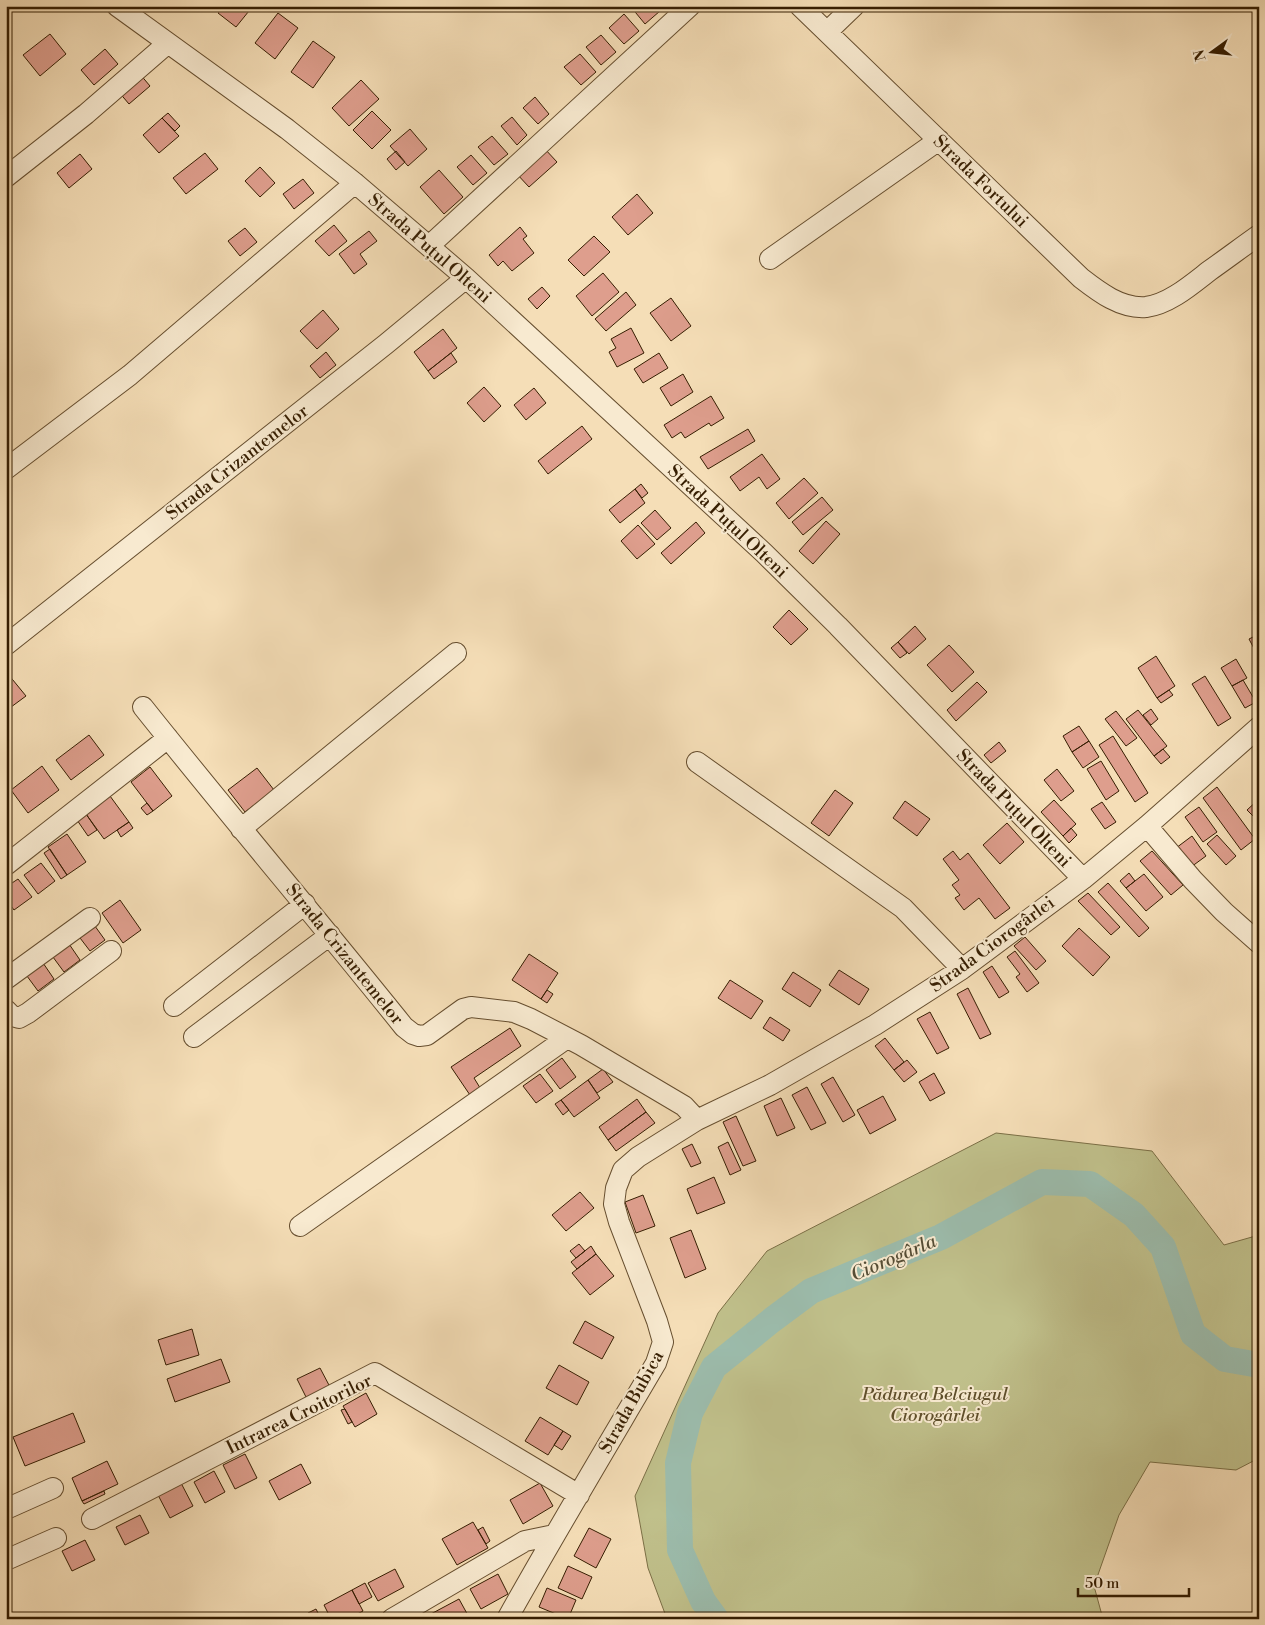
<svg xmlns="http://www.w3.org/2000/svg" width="1265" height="1625" viewBox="0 0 1265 1625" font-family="'Libre Bodoni',serif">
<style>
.green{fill:#c0c08b;stroke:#7b6f46}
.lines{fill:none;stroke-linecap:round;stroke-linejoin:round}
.river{stroke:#9cbcac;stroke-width:26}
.building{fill:#de9e8d;stroke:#361e02}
.minor-casing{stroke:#664e2f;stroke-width:22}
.minor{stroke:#f8ead0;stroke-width:20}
.labels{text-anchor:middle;stroke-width:4;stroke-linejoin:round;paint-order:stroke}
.street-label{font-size:18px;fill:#361e02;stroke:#f8ead0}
.park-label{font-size:18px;font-style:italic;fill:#5f4f2b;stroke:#f8ead0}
.water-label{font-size:19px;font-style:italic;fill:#554d35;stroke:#f8ead0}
</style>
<rect width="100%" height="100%" fill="#f5deb7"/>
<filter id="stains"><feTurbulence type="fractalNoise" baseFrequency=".004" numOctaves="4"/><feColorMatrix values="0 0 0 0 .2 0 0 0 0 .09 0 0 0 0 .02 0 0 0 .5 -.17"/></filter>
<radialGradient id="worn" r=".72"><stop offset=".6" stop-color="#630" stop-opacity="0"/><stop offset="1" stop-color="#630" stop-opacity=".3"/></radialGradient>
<path class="green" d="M996 1133 1152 1151 1224 1245 1259 1235V1458L1236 1470 1150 1462 1119 1515 1094 1586 1103 1619H667L648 1568 635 1496 718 1313 767 1251Z"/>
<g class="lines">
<path class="river" d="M716 1619 703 1601 680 1550 678 1463 690 1413 714 1367 772 1320 811 1291 941 1237 1042 1182 1090 1184 1134 1215 1163 1247 1193 1334 1225 1359 1259 1365"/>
</g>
<path class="building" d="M224 6H253L236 27 218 13Z
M632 6H656L660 11 645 24 631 7Z
M278 13 298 28 275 59 255 43Z
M624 14 639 31 624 44 609 28Z
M50 34 66 54 40 76 23 55Z
M601 35 616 52 601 65 586 47Z
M313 41 335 57 313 88 291 72Z
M105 49 118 64 94 85 81 70Z
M580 54 596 72 581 85 564 67Z
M139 73 150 86 129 104 118 91Z
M361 80 379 99 349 126 332 108Z
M535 97 549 114 538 124 523 108Z
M372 111 391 130 372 149 353 130Z
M168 113 180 126 175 131 162 118Z
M512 117 527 135 517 145 501 126Z
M162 118 179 136 159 153 143 135Z
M410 129 427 149 408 166 390 146Z
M492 136 508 154 494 165 478 147Z
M544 148 557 162 529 187 516 173Z
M396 151 405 162 396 170 387 159Z
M205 153 218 169 186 194 173 178Z
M80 154 92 169 69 188 57 173Z
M471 155 487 173 473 185 457 167Z
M260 167 275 183 260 197 245 181Z
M439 170 463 197 444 214 420 187Z
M303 179 314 193 294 209 283 194Z
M637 194 653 213 628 235 612 217Z
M334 225 347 241 329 256 315 241Z
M520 227 527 236 523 239 534 253 512 271 503 261 498 266 489 255Z
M245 228 257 242 240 256 228 241Z
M369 231 377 241 360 254 367 264 354 274 339 254Z
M594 236 610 252 584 276 568 260Z
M603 273 619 292 592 316 576 296Z
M542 287 550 296 537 309 528 299Z
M626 292 636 305 606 331 595 319Z
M671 298 691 326 671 341 650 313Z
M323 310 339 329 317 349 300 331Z
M631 328 644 353 617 367 609 352 616 348 611 339Z
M443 329 457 348 428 371 414 352Z
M326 352 336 365 320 378 310 366Z
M451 353 457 362 434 379 428 371Z
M659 353 668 368 643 383 634 369Z
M683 374 693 392 671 406 660 388Z
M484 387 501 406 484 422 467 403Z
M534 388 546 403 526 420 514 405Z
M711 396 724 418 711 426 709 423 685 438 681 432 672 438 664 425Z
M582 426 592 439 548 474 538 461Z
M748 429 755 441 708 469 700 457Z
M762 454 780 479 767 489 759 477 740 491 730 477Z
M804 478 818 493 789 519 776 503Z
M641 484 648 493 642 498 635 489Z
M635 489 645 503 620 523 609 510Z
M822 497 833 510 803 535 792 522Z
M655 510 671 528 657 540 641 523Z
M826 521 840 534 813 564 799 551Z
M696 522 705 533 671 564 661 553Z
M638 525 655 544 637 559 621 541Z
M789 610 808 629 791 645 773 627Z
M915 626 926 639 909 654 898 642Z
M1259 634V658L1249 639Z
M898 642 907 653 900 658 891 648Z
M949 645 974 672 952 692 927 665Z
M1156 656 1175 686 1157 698 1138 668Z
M1236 659 1247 678 1232 686 1221 668Z
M8 674 26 696 7 710 6 675Z
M1205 676 1231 718 1218 726 1192 684Z
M1243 680 1256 702 1245 708 1232 686Z
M977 682 987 692 956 721 947 710Z
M1169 690 1173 695 1161 703 1157 698Z
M1151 709 1158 719 1151 725 1143 715Z
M1138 710 1167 746 1154 756 1126 719Z
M1116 711 1137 738 1126 746 1105 719Z
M1079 726 1089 741 1072 752 1063 736Z
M89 735 104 755 71 780 56 760Z
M1113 736 1148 793 1135 802 1099 745Z
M1089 741 1099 757 1083 768 1072 752Z
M999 742 1006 751 991 763 984 755Z
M1163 749 1170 757 1161 764 1154 756Z
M1101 761 1119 791 1106 800 1087 769Z
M42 766 59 790 28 813 11 790Z
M150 767 172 796 153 811 131 782Z
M257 768 274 790 245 812 228 790Z
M1057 769 1074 791 1061 801 1044 780Z
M1217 787 1255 839 1241 850 1203 798Z
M835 790 853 803 829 836 811 823Z
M110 796 129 822 104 839 86 814Z
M1259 799V822L1247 810Z
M1054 800 1076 824 1063 836 1041 812Z
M905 801 930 819 917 836 893 818Z
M1102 802 1116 822 1105 829 1091 809Z
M147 803 153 811 147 815 141 808Z
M1199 807 1217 832 1203 842 1185 817Z
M86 814 97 830 88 836 77 820Z
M129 822 133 828 121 837 117 830Z
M1007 823 1024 842 1000 864 983 845Z
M1071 828 1077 835 1069 843 1063 836Z
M67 834 86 862 67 875 48 847Z
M1217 835 1236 856 1226 865 1207 844Z
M1192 836 1206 856 1191 867 1176 848Z
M50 849 67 875 61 879 44 853Z
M953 851 960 860 968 853 1010 908 995 919 979 898 964 910 955 898 960 895 952 885 959 880 943 859Z
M1152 851 1183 885 1171 895 1140 861Z
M41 863 55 881 38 894 24 875Z
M1129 873 1135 881 1126 888 1120 881Z
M1144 874 1163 897 1146 911 1126 888Z
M18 879 32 897 14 910 6 899V887Z
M1108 883 1149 928 1139 937 1098 892Z
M1088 893 1120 927 1111 935 1078 901Z
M120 900 141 930 123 943 102 913Z
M92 922 105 940 90 951 77 934Z
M1079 928 1110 957 1093 976 1062 946Z
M1025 937 1046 961 1036 970 1014 946Z
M67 941 80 960 64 972 50 953Z
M1015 951 1039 983 1027 992 1016 977 1020 974 1007 957Z
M529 954 558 973 541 999 512 980Z
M41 960 54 979 38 991 24 972Z
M992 966 1009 992 999 998 983 972Z
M839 970 869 989 859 1005 829 985Z
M793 972 821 990 810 1007 782 989Z
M730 980 763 1001 751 1019 718 998Z
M968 988 991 1034 980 1039 957 994Z
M547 990 553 994 547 1003 541 999Z
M930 1012 949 1048 937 1054 917 1019Z
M770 1017 790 1030 783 1041 763 1028Z
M510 1028 521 1046 474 1078 482 1091 472 1098 451 1067Z
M885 1038 904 1062 894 1070 875 1046Z
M562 1058 576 1077 560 1089 546 1070Z
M907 1060 917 1072 904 1082 894 1070Z
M603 1069 613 1082 597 1093 588 1080Z
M934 1073 945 1093 930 1101 919 1082Z
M540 1074 553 1091 536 1103 523 1086Z
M833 1077 855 1115 843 1122 821 1084Z
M588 1080 600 1098 574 1117 561 1100Z
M807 1087 826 1123 811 1130 792 1095Z
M883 1096 896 1120 870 1134 857 1110Z
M781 1098 795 1128 777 1136 764 1106Z
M637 1099 646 1112 608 1140 599 1127Z
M561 1100 569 1110 563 1115 555 1104Z
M646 1112 655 1123 616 1151 608 1140Z
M736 1116 756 1161 743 1166 723 1122Z
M728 1142 741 1170 730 1175 718 1147Z
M692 1144 701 1163 691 1167 682 1149Z
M714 1177 725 1203 697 1214 687 1189Z
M580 1192 594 1208 566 1231 552 1215Z
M643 1195 655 1226 636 1233 625 1202Z
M691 1230 706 1269 685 1278 670 1238Z
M579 1244 585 1251 576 1258 570 1251Z
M591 1246 596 1254 577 1269 571 1262Z
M596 1254 614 1276 590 1295 572 1273Z
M585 1321 614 1337 602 1359 573 1343Z
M192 1329 199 1355 166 1365 158 1340Z
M221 1359 230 1382 175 1402 167 1379Z
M559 1365 589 1382 577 1405 546 1388Z
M320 1368 330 1387 307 1399 297 1379Z
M366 1393 377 1414 355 1427 343 1406Z
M345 1409 352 1422 348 1424 341 1410Z
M73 1413 85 1442 25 1466 13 1437Z
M540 1417 563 1431 548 1455 525 1441Z
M563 1431 571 1436 562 1450 554 1445Z
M245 1454 257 1478 235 1489 223 1465Z
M107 1461 118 1484 82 1501 72 1478Z
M301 1464 311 1483 279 1500 269 1481Z
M214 1471 225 1492 205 1503 194 1482Z
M181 1483 193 1506 170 1518 158 1495Z
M540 1483 553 1506 523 1524 510 1500Z
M104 1491 105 1494 84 1504 82 1501Z
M140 1515 149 1533 125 1545 116 1527Z
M473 1522 488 1548 457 1565 442 1539Z
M483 1527 490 1541 486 1544 478 1530Z
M589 1528 611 1539 596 1568 574 1556Z
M85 1540 95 1560 72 1571 62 1551Z
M568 1566 592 1577 582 1599 558 1588Z
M395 1569 404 1587 378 1601 368 1583Z
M498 1574 508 1594 481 1609 470 1589Z
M365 1583 372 1597 359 1604 352 1590Z
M547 1588 576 1600 568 1619 539 1607Z
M352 1590 363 1611 348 1619H331L324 1605Z
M459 1599 470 1619H431L429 1615Z
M316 1609 321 1619H311L308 1613Z"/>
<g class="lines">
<defs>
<path id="minor" d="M117 6 287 129 355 183 466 278 764 553 838 626 1083 879
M800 6 1081 278C1099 292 1121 309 1146 307 1169 304 1191 285 1209 271 1226 259 1242 247 1259 235
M827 32 854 6
M6 177 86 114 168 43
M429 246 690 6
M770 259 939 140
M6 469 130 375 355 183
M6 645 386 344 466 278
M143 707C229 815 318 920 404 1027L413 1034 419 1036 427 1035 463 1009 471 1007 514 1012 531 1019 581 1045 684 1106 697 1120
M697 762 903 908 962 969
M1147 826 1193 880 1224 912 1259 943
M241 829 456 653
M6 865 168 738
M6 979 90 918
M174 1006 305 904
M6 1010 12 1016 19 1018 28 1013 111 951
M194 1037 330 935
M300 1226 567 1038
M6 1509 53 1488
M92 1519 375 1373 579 1495
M6 1560 56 1538
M392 1619 525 1541 554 1535
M507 1619C555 1533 606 1448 656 1363L663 1342 657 1321 619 1222 614 1204 616 1188 623 1170 638 1157 697 1120 770 1085 875 1025 962 969 1083 879 1147 826 1259 727"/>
</defs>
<use href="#minor" class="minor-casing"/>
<use href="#minor" class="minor"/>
</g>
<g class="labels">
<g class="street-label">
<text transform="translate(981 181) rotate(44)" y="6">Strada Fortului</text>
<text transform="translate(430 248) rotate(41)" y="6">Strada Puțul Olteni</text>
<text transform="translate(237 462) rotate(-38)" y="6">Strada Crizantemelor</text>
<text transform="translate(728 521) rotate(43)" y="6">Strada Puțul Olteni</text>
<text transform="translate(1014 808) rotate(46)" y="6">Strada Puțul Olteni</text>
<text transform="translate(992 944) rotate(-36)" y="6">Strada Ciorogârlei</text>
<text transform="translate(345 954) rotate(51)" y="6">Strada Crizantemelor</text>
<text transform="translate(631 1402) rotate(-61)" y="6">Strada Bubica</text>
<text transform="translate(299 1414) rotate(-26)" y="6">Intrarea Croitorilor</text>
</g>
<g class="park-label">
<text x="935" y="1400">Pădurea Belciugul<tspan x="935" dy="21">Ciorogârlei</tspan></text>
</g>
<g class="water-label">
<text transform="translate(893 1257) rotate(-23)" y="7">Ciorogârla</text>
</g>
</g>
<rect width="1265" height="1625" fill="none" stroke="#f5deb7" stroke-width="25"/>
<rect x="8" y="8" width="1250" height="1610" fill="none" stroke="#361e02" stroke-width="2.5"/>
<rect x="12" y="12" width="1240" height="1600" fill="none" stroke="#361e02"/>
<g transform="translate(1212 52) rotate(255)" stroke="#f8ead0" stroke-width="4" paint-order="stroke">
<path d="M0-4L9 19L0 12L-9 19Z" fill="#361e02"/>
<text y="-8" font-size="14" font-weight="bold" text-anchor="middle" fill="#361e02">N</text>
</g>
<path d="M1078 1588v8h111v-8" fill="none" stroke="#361e02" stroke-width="2.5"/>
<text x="1085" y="1588" font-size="15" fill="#361e02" stroke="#f8ead0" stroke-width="4" paint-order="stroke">50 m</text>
<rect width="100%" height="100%" filter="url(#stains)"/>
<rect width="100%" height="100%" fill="url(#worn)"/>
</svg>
